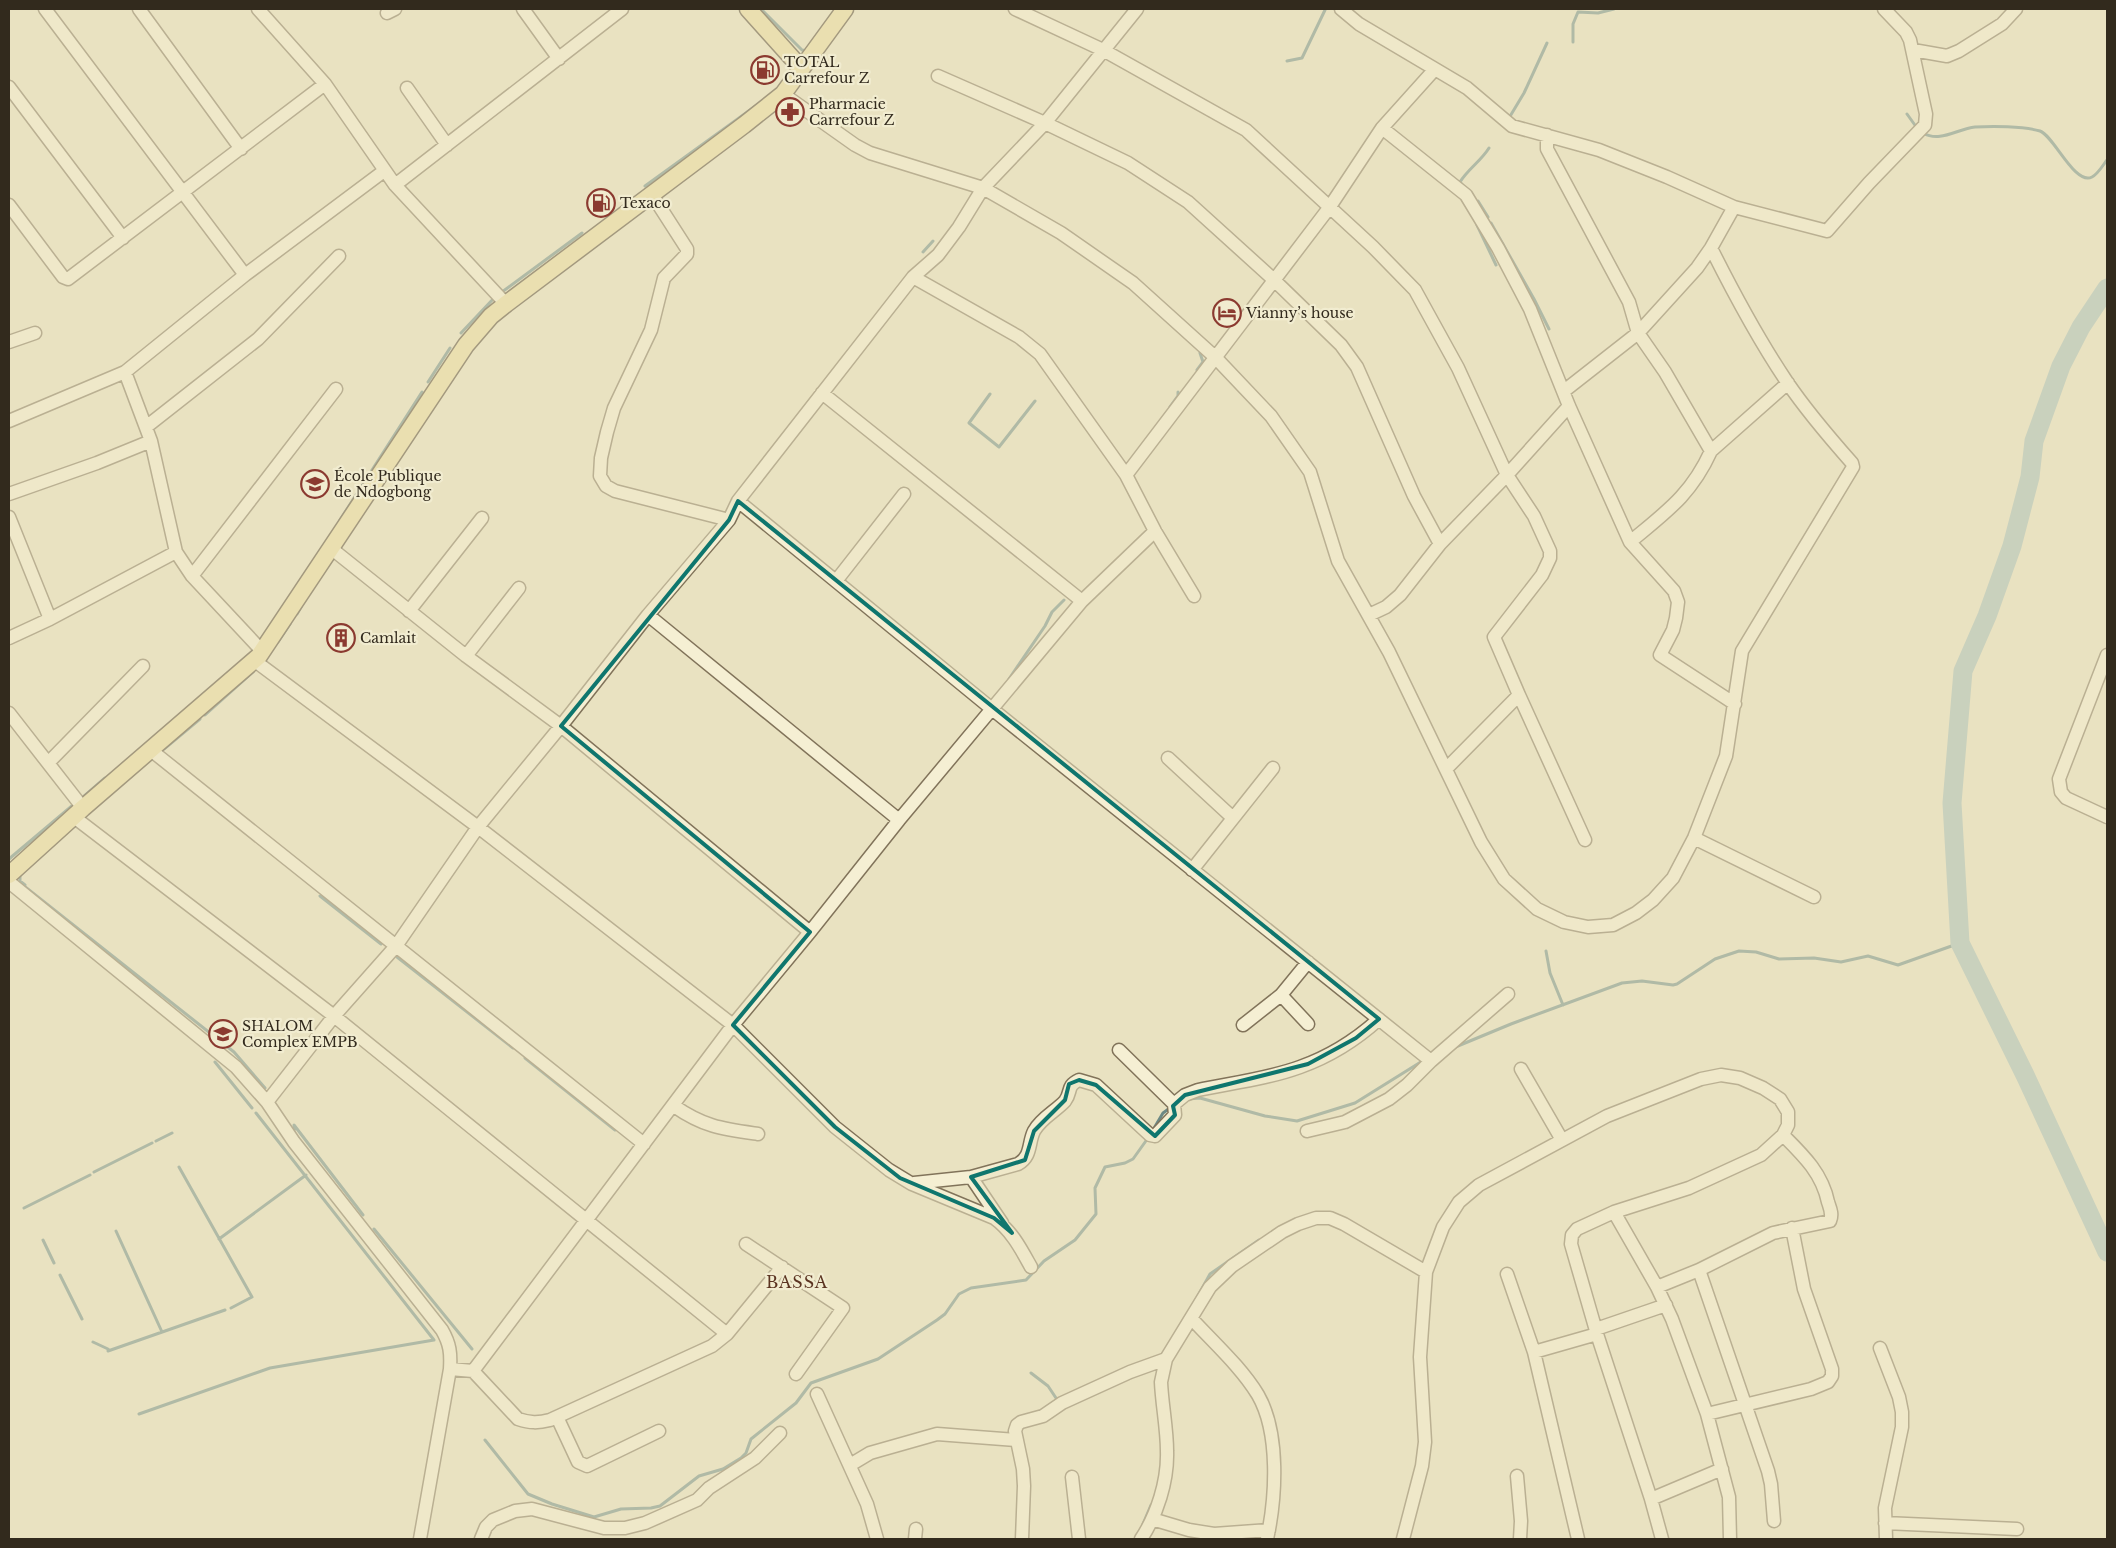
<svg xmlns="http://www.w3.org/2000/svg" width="2116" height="1548" viewBox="0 0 2116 1548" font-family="'Libre Baskerville',serif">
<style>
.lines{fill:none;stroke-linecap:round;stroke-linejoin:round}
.stream{stroke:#6c8985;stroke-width:3}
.river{stroke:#a3bcb8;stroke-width:19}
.minor-casing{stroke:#81735a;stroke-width:15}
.major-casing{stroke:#4f412e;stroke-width:19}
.minor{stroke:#f5efd3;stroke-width:12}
.major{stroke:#eadb9b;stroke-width:16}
.marked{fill:none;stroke:#0f766e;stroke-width:4;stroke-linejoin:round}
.labels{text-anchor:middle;stroke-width:4.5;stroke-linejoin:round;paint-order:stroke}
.poi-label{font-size:14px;fill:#322a1d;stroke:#f1ecd0;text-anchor:start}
.quarter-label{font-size:16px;letter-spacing:1px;fill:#5b3421;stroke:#f1ecd0}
</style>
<rect width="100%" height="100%" fill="#e9e2c1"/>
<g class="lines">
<path class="stream" d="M761 9 802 50 807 51
M1573 42V24L1578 12 1598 13 1614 9
M1287 61 1302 58 1325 10
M1907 114 1917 128
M1509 118 1524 93 1547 43
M1923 133C1940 143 1957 129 1975 127 1992 126 2023 126 2040 131 2054 136 2075 186 2092 177 2098 174 2103 165 2107 160
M645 186 757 105
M1463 186 1460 182C1468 169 1481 161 1489 148
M1478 201 1488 217
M1491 223 1534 299 1549 329
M1477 225 1496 265
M923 252 933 241
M502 292 582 233
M461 333 495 297
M1197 370 1203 362 1200 353
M428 382 450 348
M990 394 969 423 999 447 1035 401
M1170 407 1178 396V392
M340 520 422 392
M297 614 301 607
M278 642 290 624
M1009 679 1045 626 1052 612 1064 600
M205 715 253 672
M164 749 200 719
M82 798 105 778
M9 859 73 805
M20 873V881L25 885
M24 886 234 1052 265 1088
M320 896 381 944
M1546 951 1550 973 1563 1005
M397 957 513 1048
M1453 1048 1511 1024 1622 983 1642 981 1673 985 1677 984 1715 959 1739 951 1756 952 1779 959 1814 958 1841 962 1868 956 1898 965 1960 943
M525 1058 615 1130
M215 1062 252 1108
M1188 1099 1200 1098 1265 1116 1297 1121 1355 1103 1424 1060
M1153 1130 1163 1113 1170 1108
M294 1134V1125L363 1215
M156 1141 172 1133
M179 1167 252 1297 231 1308
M94 1172 152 1143
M24 1208 90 1175
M374 1229 472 1349
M116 1231 162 1332
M219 1239 306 1175
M43 1240 54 1263
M60 1275 82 1319
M1194 1303 1210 1274 1259 1240
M93 1342 108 1349
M108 1351 225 1310
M1031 1373 1048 1386 1058 1401
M139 1414 270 1368 434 1340 256 1113
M485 1440 528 1494 552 1504 594 1517 621 1509 651 1508 660 1506 699 1476 723 1469 741 1458 746 1453 751 1439 796 1403 811 1383 878 1359 937 1320 945 1314 959 1294 971 1288 1026 1280 1044 1261 1075 1240 1096 1214 1095 1188 1105 1167 1125 1163 1133 1159 1148 1138
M1143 1524 1151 1505"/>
<path class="river" d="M2107 288 2081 327 2061 366 2034 441 2030 477 2012 546 1987 616 1963 671 1952 803 1960 943 2025 1075 2107 1252"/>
<defs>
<path id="minor" d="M45 9 245 275
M139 9 241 149
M258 9 325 84 395 185 506 304
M523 9 559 59
M1015 9 1103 50 1246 130 1373 247 1415 290 1458 368 1507 475 1534 516 1550 551V558L1542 575 1494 637 1519 695
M1341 9 1359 24 1467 88 1512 126 1599 150 1667 177 1734 207 1827 231 1869 183 1925 125 1926 114 1910 40 1906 32 1884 9
M387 13 395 9
M1913 50 1947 56 1959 51 2002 24 2016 9
M938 76 1045 123 1128 163 1188 202 1273 279 1341 345 1357 367 1414 496 1440 544
M9 87 123 238
M407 88 447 145
M783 94 855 145 870 153 983 188 1061 233 1133 283 1215 357 1271 416 1310 472 1338 561 1389 652 1481 842 1504 879 1537 909 1564 922 1588 927 1613 925 1636 913 1653 900 1673 878 1694 838 1726 756 1742 651 1853 467 1852 463C1829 437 1806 410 1787 382 1758 339 1734 294 1711 248
M1382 128 1466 195 1498 248 1530 309 1569 406 1630 542 1674 591 1678 602 1676 618 1673 630 1660 655 1735 704
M1547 135V149L1629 302 1638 333 1665 372 1711 451C1691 495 1666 512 1630 542
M395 185 622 9
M651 193 687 249V254L664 278 651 330 614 408 607 432 601 458 600 476 606 486 615 491 729 520
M9 205 63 277 68 279 325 84
M913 277 1019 337 1040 354 1126 475 1155 531 1194 596
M9 342 35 333
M125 372 151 441 176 552
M1564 391 1638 333 1697 268 1711 248 1734 207
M822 393 1082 601
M9 421 125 372 245 275 384 171
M146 427 258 339 339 256
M1711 451 1788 383
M1126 475 1329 208 1382 128 1435 69
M9 494 97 463 151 441
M738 501 992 709 1431 1061
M9 517 50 619
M332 549 466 656 561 726 810 932
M192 576 336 389
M836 581 904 494
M409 611 482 518
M648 615 899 820
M1369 615 1386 607 1400 595 1440 544 1507 475 1569 406
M9 638 50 619 176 552 192 576 262 651
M2107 655 2059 779 2061 792 2066 798 2107 817
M466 656 519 588
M255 661 478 827 733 1025 835 1127 889 1170 912 1184 994 1218C1012 1231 1021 1249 1031 1267
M9 713 83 808
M152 751 644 1144
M1168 758 1233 818
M48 763 143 666
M1446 769 1519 695 1585 840
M74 817 334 1016 727 1334
M1694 838 1814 897
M1192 870 1273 768
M9 882 236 1067 267 1102 294 1142 442 1330C450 1344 451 1353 450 1369L420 1539
M1281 995 1308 1024
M1243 1025 1281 995 1308 962
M1521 1069 1562 1140
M267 1102 334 1016 396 946 478 827 561 726 648 615 729 520 738 501 913 277 938 255 959 227 983 188 1045 123 1137 9
M1174 1104 1185 1095 1198 1090C1231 1083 1267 1079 1300 1067 1328 1057 1357 1039 1379 1019
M674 1106C704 1127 723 1129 758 1134
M1307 1131 1345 1122 1389 1099 1407 1085 1431 1061 1508 994
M971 1177 1002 1223
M914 1183 971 1177 1018 1164C1032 1156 1028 1143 1034 1131 1041 1118 1056 1111 1065 1101 1072 1092 1066 1086 1079 1080L1096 1085 1150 1135 1155 1136 1175 1115 1174 1104 1119 1050
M1614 1212 1657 1287 1672 1319 1707 1414 1729 1497 1730 1539
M746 1244 843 1308 796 1374
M1699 1270 1768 1471 1771 1484 1774 1521
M1507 1274 1534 1352 1578 1539
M1657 1287 1699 1270 1773 1233 1830 1221C1833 1214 1830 1208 1828 1202 1822 1173 1803 1155 1783 1135
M1192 1319C1214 1343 1241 1367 1258 1395 1280 1433 1276 1498 1267 1539
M1596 1329 1666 1305
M1880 1348 1899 1397 1902 1412V1427L1885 1508 1886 1539
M1534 1352 1597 1334
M450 1369 473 1371 733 1025 810 932 899 820 1082 601 1155 531
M473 1371 518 1419C530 1423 538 1423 550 1420L712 1346 727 1334 782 1267
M817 1394 867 1504 877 1539
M1707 1414 1811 1389 1828 1382 1832 1376V1369L1804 1289 1792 1228
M557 1417 578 1462 587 1466 659 1431
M850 1465 870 1453 937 1434 1016 1440
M1517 1476 1521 1521 1520 1539
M1072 1477 1079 1539
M1651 1499 1722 1469
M1152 1519 1189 1530 1214 1534 1269 1530
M1885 1523 2017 1529
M481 1539 486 1527 493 1520 515 1511 532 1509 604 1528H625L645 1523 697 1500 709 1488 755 1458 780 1433
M915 1539 916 1529
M1022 1539 1024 1486 1023 1469 1015 1431 1017 1425 1021 1422 1043 1416 1062 1403 1130 1372 1166 1359
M1141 1539C1157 1515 1168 1481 1167 1451 1167 1428 1162 1405 1161 1382L1166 1359 1210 1287 1232 1266 1282 1232 1298 1224 1316 1218H1330L1344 1224 1426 1272
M1403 1539 1422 1466 1425 1442 1420 1357 1426 1272 1443 1227 1459 1202 1479 1185 1607 1116 1701 1079 1721 1075 1740 1078 1763 1088 1780 1099 1788 1112V1125L1783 1135 1761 1155 1689 1188 1614 1212 1577 1229 1572 1235 1571 1244 1597 1334 1651 1499 1662 1539"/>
<path id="major" d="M748 9 801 68
M9 875 83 808 259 656 466 345 491 316 506 304 744 125 783 94 845 9"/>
</defs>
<use href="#minor" class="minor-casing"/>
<use href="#major" class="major-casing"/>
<use href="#minor" class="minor"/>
<use href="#major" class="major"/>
</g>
<path d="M0 0H2116V1548H0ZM738 501 1379 1019 1356 1038 1308 1064 1185 1095 1173 1106 1175 1115 1155 1136 1096 1085 1079 1080 1069 1084 1065 1100 1034 1131 1025 1160 971 1177 1012 1233 994 1218 900 1178 835 1127 733 1025 810 932 561 726 729 520Z" fill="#e9e2c1" fill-opacity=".55" fill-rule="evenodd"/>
<path class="marked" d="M738 501 1379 1019 1356 1038 1308 1064 1185 1095 1173 1106 1175 1115 1155 1136 1096 1085 1079 1080 1069 1084 1065 1100 1034 1131 1025 1160 971 1177 1012 1233 994 1218 900 1178 835 1127 733 1025 810 932 561 726 729 520Z"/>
<defs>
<symbol id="fuel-ring" viewBox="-11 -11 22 22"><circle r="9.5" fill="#f1ecd0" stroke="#8b3a30" stroke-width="1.5"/><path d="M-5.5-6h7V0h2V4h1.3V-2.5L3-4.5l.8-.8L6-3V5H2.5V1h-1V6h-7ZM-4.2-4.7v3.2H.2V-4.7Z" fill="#8b3a30"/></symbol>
<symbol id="pharmacy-ring" viewBox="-11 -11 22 22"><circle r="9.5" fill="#f1ecd0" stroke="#8b3a30" stroke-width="1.5"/><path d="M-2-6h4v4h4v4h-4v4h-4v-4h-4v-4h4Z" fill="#8b3a30"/></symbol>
<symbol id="hotel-ring" viewBox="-11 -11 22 22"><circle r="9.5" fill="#f1ecd0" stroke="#8b3a30" stroke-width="1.5"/><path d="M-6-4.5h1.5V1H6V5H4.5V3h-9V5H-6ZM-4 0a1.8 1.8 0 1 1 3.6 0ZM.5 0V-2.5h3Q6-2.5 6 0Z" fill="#8b3a30"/></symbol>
<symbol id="school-ring" viewBox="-11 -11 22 22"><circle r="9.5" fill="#f1ecd0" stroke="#8b3a30" stroke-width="1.5"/><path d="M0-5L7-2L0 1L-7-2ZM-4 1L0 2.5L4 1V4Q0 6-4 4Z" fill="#8b3a30"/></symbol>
<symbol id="building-ring" viewBox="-11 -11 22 22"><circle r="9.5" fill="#f1ecd0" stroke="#8b3a30" stroke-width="1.5"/><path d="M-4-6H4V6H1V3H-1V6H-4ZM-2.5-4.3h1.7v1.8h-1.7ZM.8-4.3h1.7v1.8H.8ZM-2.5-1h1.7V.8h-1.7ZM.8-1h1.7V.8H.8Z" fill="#8b3a30"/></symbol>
</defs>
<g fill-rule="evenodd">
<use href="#fuel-ring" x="749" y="54" width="32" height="32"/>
<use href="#pharmacy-ring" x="774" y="96" width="32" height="32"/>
<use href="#fuel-ring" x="585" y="187" width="32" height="32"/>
<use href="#hotel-ring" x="1211" y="297" width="32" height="32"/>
<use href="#school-ring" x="299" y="468" width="32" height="32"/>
<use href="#building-ring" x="325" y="622" width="32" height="32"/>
<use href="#school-ring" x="207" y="1018" width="32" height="32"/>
</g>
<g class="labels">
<g class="poi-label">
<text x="784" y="67">TOTAL<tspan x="784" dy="16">Carrefour Z</tspan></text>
<text x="809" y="109">Pharmacie<tspan x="809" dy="16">Carrefour Z</tspan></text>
<text x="620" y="208">Texaco</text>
<text x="1246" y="318">Vianny’s house</text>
<text x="334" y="481">École Publique<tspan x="334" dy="16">de Ndogbong</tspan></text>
<text x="360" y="643">Camlait</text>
<text x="242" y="1031">SHALOM<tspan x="242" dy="16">Complex EMPB</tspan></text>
</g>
<g class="quarter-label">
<text x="797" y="1288">BASSA</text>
</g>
</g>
<rect width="2116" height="1548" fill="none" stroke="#322a1d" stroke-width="20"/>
</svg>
